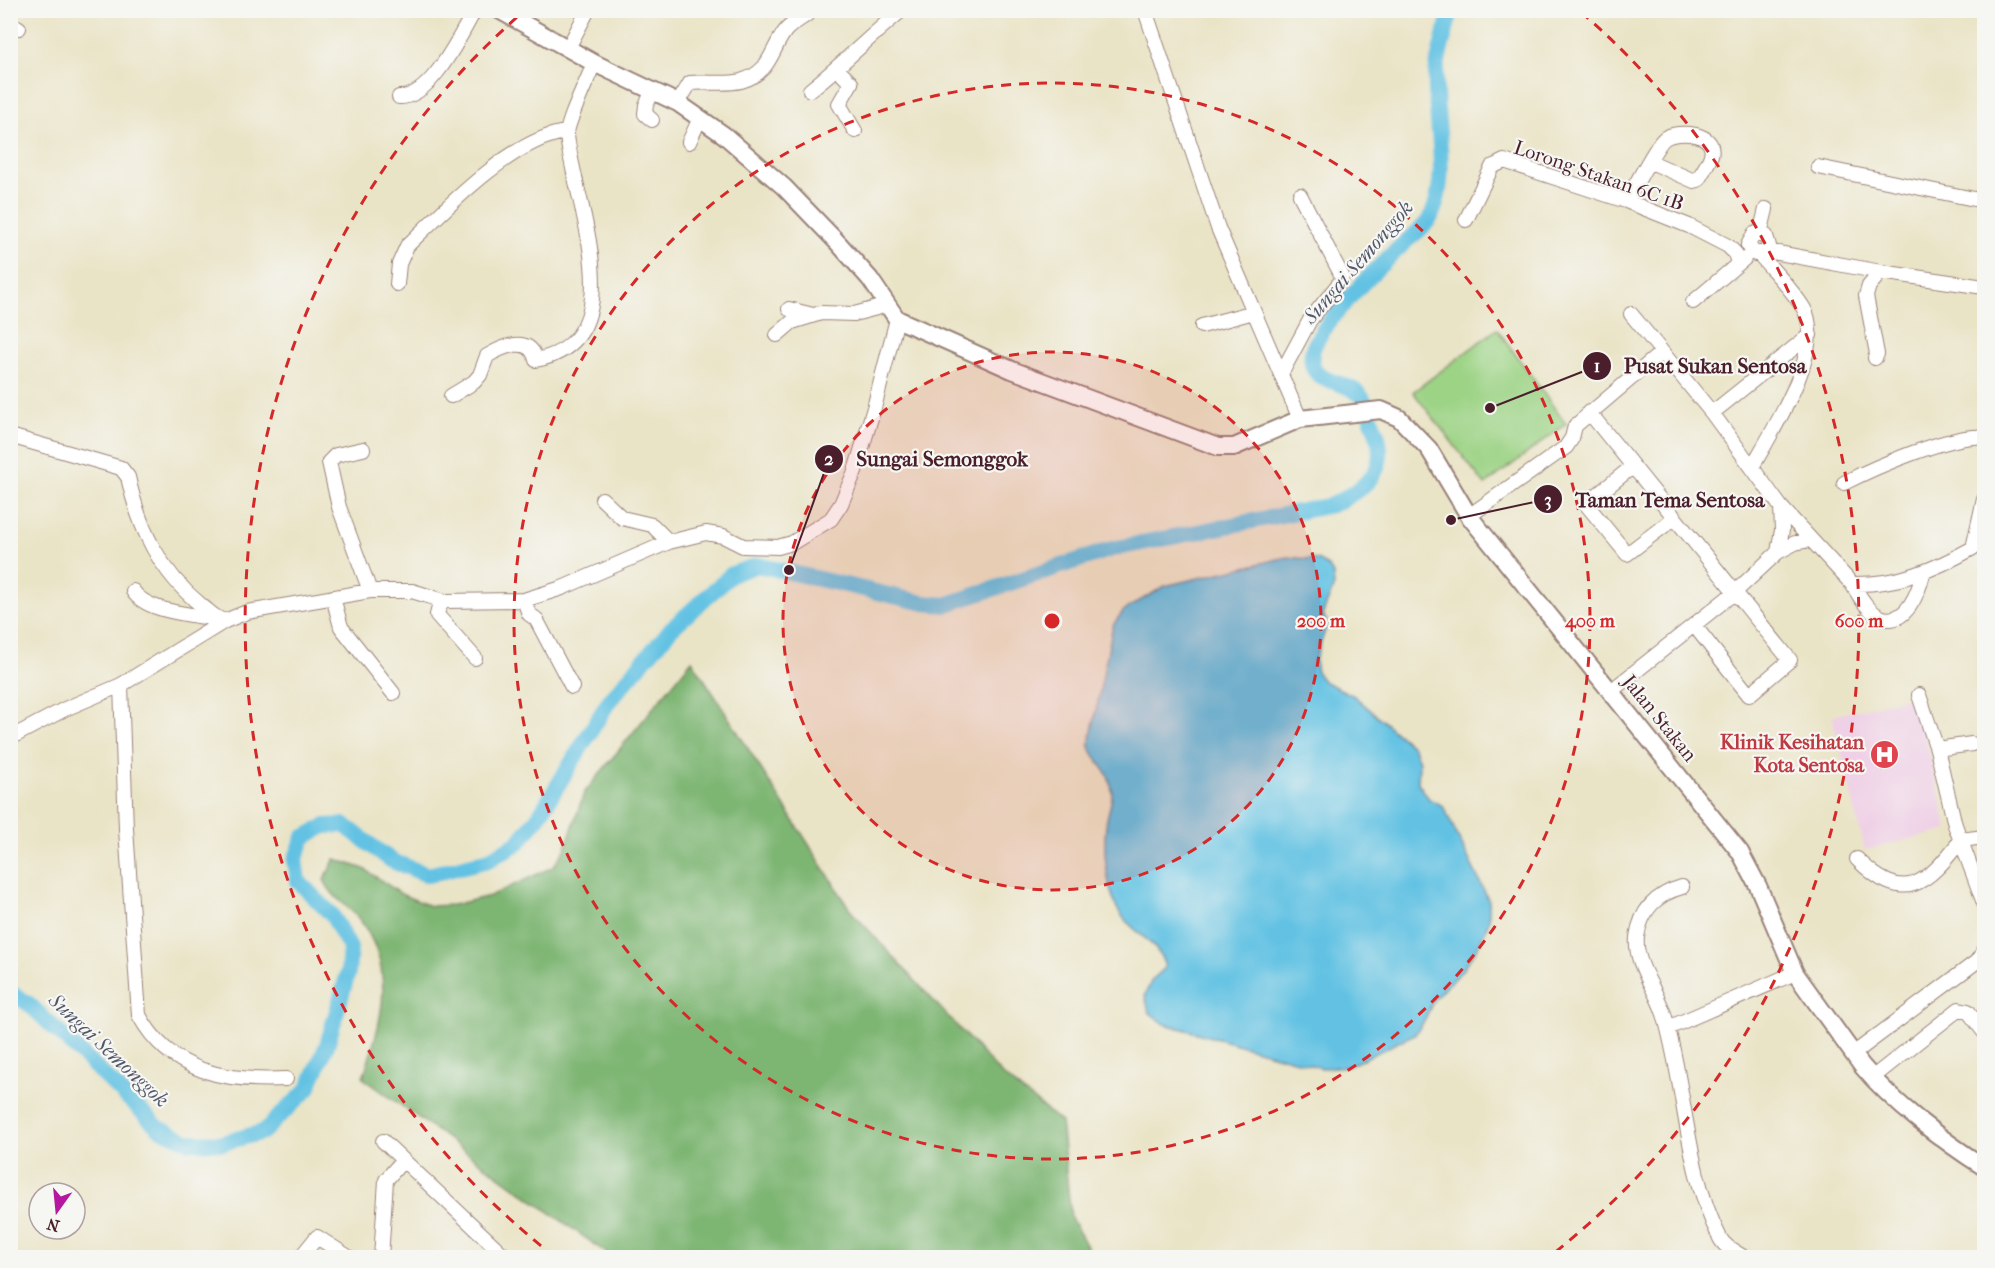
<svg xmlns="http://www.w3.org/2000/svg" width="1995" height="1268" viewBox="0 0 1995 1268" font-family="'IM FELL French Canon',serif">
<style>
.built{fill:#efd0e6}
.green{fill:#9cd385;stroke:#737958;stroke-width:1.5}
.forest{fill:#7db572;stroke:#646a4e;stroke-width:1.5}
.water{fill:#64c2e3;stroke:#577087;stroke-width:1.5}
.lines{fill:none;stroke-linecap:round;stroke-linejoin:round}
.river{stroke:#64c2e3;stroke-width:16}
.minor-casing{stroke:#9a8279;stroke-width:16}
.major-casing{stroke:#9a8279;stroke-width:20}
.minor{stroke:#fff;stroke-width:14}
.major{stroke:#fff;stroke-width:16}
.ring{fill:none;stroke:#d62828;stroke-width:3;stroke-dasharray:10 8}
.labels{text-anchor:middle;stroke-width:4.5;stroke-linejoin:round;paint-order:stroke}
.street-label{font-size:20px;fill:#4a1f2b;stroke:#f6f6f2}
.health-label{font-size:20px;font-weight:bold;fill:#be3a42;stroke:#f6f6f2;text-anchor:end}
.water-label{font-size:21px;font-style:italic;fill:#53586b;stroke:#f6f6f2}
.centre{fill:#d62828;stroke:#f6f6f2;stroke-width:3}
.ring-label{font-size:18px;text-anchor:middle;font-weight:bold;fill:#d62828;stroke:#f6f6f2;stroke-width:4.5;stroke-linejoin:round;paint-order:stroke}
.leader{fill:none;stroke:#4a1f2b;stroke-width:2}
.callout-dot{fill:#4a1f2b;stroke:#f6f6f2;stroke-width:2}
.mark-label{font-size:18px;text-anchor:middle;font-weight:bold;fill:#fff}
.callout-label{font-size:21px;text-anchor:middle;font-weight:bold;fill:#4a1f2b;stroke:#f6f6f2;stroke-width:4.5;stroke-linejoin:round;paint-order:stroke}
</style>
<rect width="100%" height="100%" fill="#f6f6f2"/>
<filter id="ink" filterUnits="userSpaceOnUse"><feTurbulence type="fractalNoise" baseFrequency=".0167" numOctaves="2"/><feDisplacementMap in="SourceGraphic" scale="12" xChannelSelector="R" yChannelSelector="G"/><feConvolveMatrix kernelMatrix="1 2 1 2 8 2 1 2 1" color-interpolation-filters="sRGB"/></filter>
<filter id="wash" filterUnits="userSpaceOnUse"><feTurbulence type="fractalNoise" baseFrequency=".008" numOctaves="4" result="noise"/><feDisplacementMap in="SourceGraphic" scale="24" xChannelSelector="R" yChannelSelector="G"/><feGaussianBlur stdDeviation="1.35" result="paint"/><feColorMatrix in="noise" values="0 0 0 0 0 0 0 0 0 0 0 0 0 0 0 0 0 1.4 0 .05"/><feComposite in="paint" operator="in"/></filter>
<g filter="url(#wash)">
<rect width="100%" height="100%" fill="#eae4c7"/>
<path class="built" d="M1915 696 1948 830 1865 850 1832 716Z"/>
<path class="green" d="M1497 329 1566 424 1485 485 1413 392Z"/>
<path class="forest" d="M692 660 851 911 1002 1075 1061 1122 1071 1218 1093 1257 872 1258 858 1250 809 1258 612 1257 363 1078C381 1023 398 971 360 920 348 905 332 898 324 880L335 859 364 869 403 895 430 906 453 905 490 896 553 867 565 850 584 793Z"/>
<path class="water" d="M1287 557 1317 560 1328 566 1333 574 1334 586 1323 613 1327 624 1315 661 1317 673 1323 681 1354 696 1414 748 1419 762 1418 783 1429 799 1443 806 1489 901V921L1478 947 1462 970 1434 999 1425 1020 1415 1034 1349 1066 1322 1068 1165 1024 1149 1012 1145 995 1152 980 1165 968C1160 941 1128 931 1117 908 1106 885 1103 850 1106 826 1107 813 1113 803 1112 790 1110 771 1096 762 1089 746L1113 625 1124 610 1165 586Z"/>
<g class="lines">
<path class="river" d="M10 992 29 1004 159 1128 189 1142 222 1143 263 1132 308 1089 327 1045 348 973 350 948 332 915 298 881 295 860 304 837 325 826 344 825 392 861 428 875 488 860 518 843 539 816 609 701 671 629 732 574 758 565 924 603 945 605 1112 549 1332 505C1371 485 1393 467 1372 421 1369 413 1366 402 1361 396 1345 377 1307 387 1312 353 1317 326 1380 265 1402 245 1410 237 1426 227 1431 217 1451 172 1434 125 1436 77 1437 56 1446 32 1451 10"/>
</g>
</g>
<g filter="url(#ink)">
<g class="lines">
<defs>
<path id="minor" d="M1145 10 1218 228 1300 419
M10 23 19 28
M568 48 588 10
M837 69 851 83 839 104 855 131
M810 90C842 65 870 36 902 10
M399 97C431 99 460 35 475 10
M678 103 690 83C706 81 725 85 741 81 772 72 770 50 786 30 793 22 804 18 812 10
M652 120 645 114 646 105 653 91
M689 142 700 118
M1818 167 1984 201
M1626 201C1634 189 1657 143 1665 138 1678 130 1717 132 1711 155 1709 163 1702 172 1698 180L1694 181 1651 162
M1466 220 1492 167 1504 161 1626 201 1689 226 1728 246 1735 253 1738 264
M1760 234 1766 209
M1767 251 1769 246 1766 236 1754 234 1748 245 1755 254 1767 251 1881 272 1984 287
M397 284 399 264 407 246C445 209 514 137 567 132
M1693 302 1744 259
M789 309 813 315
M1631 314 1712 413 1781 507 1852 584C1898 585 1934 570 1973 548L1984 499
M1202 326 1254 312
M777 335 792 322 821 313 854 314 888 305
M1875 358 1877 354 1866 296 1869 286 1881 272
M1281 374 1310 320 1341 281 1342 276 1300 195
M451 396 474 382 480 375 487 356C502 347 530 334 536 360 638 340 573 199 567 135 566 124 589 77 594 63
M1589 412 1790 660 1749 695 1694 625
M1712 413 1810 335
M10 436 121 468 128 477C139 529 160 572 202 606 210 612 215 619 225 621
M363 449 336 455 329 462 339 507 370 591
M1632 467 1586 504 1627 554 1673 519
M1752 467C1772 432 1826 348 1804 309 1793 290 1774 272 1760 255
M1844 483C1873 468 1953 433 1984 437
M602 499 622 518 652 525 669 542
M1781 507 1782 530 1778 552 1795 543 1810 540
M1469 516 1566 447 1572 438 1575 426 1662 352
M1852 584C1859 595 1869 614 1883 618 1907 625 1919 590 1923 574
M133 591C146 612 191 614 215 619
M333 597 341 627 393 693
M524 600 529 614 536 619 572 687
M444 601 439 607 437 615 475 658
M121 685 126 829 139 1015C170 1073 227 1082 286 1079
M1611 691 1734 593 1778 552
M1919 695 1937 749 1955 825 1984 903
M10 738 65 709 121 685 225 621 247 612 370 591H412L444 601 524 600 562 588 669 542 706 533 723 536 743 546 778 547 792 543 831 519 841 504 855 471 874 408 897 319
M1937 749 1972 744
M1857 859C1904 906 1926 885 1961 840L1984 837
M1682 887C1657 894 1641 909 1637 937 1634 963 1656 989 1664 1014 1686 1087 1685 1170 1720 1238 1725 1248 1736 1252 1745 1258
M1668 1028 1795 973
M1853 1054 1976 962 1984 951
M1872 1078 1959 1009 1968 1011 1984 1032
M383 1141 507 1258
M300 1258 317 1237 350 1258
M381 1258 386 1180 403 1160"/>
<path id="major" d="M499 10 594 63 678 103 724 135 784 187 839 244 870 279 897 319 1012 370 1218 447H1234L1300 419 1381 410 1399 418 1429 449 1469 516 1740 852 1758 886 1795 973 1862 1066C1893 1103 1943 1141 1984 1167"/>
</defs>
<use href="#minor" class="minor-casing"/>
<use href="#major" class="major-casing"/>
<use href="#minor" class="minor"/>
<use href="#major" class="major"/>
</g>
</g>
<circle cx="1052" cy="621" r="269" fill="#d62828" fill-opacity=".12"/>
<g class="ring">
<circle cx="1052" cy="621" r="269"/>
<circle cx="1052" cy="621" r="538"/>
<path d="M555 1257A807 807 0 0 1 523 12M1581 12A807 807 0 0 1 1549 1257"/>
</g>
<defs>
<symbol id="hospital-disc" viewBox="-11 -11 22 22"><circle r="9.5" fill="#e0444e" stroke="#f6f6f2"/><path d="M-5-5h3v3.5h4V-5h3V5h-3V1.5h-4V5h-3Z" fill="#fff"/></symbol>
</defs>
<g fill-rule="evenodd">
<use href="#hospital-disc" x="1868" y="738" width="33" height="33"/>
</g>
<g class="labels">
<g class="street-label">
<text transform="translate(1599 175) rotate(19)" y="7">Lorong Stakan 6C 1B</text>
<text transform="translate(1660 718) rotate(51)" y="7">Jalan Stakan</text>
</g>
<g class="health-label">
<text x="1864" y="749">Klinik Kesihatan<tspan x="1864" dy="23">Kota Sentosa</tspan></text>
</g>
<g class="water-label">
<text transform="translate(1358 262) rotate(-49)" y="7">Sungai Semonggok</text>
<text transform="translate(109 1050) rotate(43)" y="7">Sungai Semonggok</text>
</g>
</g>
<circle cx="1052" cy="621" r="9" class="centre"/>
<g class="ring-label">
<text x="1321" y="627">200 m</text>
<text x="1590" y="627">400 m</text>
<text x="1859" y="627">600 m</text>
</g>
<path class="leader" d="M1490 408L1597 366M789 570L829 459M1451 520L1548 499"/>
<g class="callout-dot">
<circle cx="1490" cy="408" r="6"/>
<circle cx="789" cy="570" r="6"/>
<circle cx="1451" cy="520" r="6"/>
<circle cx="1597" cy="366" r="15"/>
<circle cx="829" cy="459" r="15"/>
<circle cx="1548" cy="499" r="15"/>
</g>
<g class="mark-label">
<text x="1597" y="372">1</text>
<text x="829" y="465">2</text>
<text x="1548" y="506">3</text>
</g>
<g class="callout-label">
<text x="1715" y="373">Pusat Sukan Sentosa</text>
<text x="942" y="466">Sungai Semonggok</text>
<text x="1670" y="507">Taman Tema Sentosa</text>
</g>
<rect width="1995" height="1268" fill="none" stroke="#f6f6f2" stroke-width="36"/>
<g transform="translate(57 1211) rotate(195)"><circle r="28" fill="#f6f6f2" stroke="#b1a0a2" stroke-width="1.5"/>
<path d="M0-4.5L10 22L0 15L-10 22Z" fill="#b5179e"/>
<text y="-9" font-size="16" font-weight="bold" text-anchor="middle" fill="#4a1f2b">N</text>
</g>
</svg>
